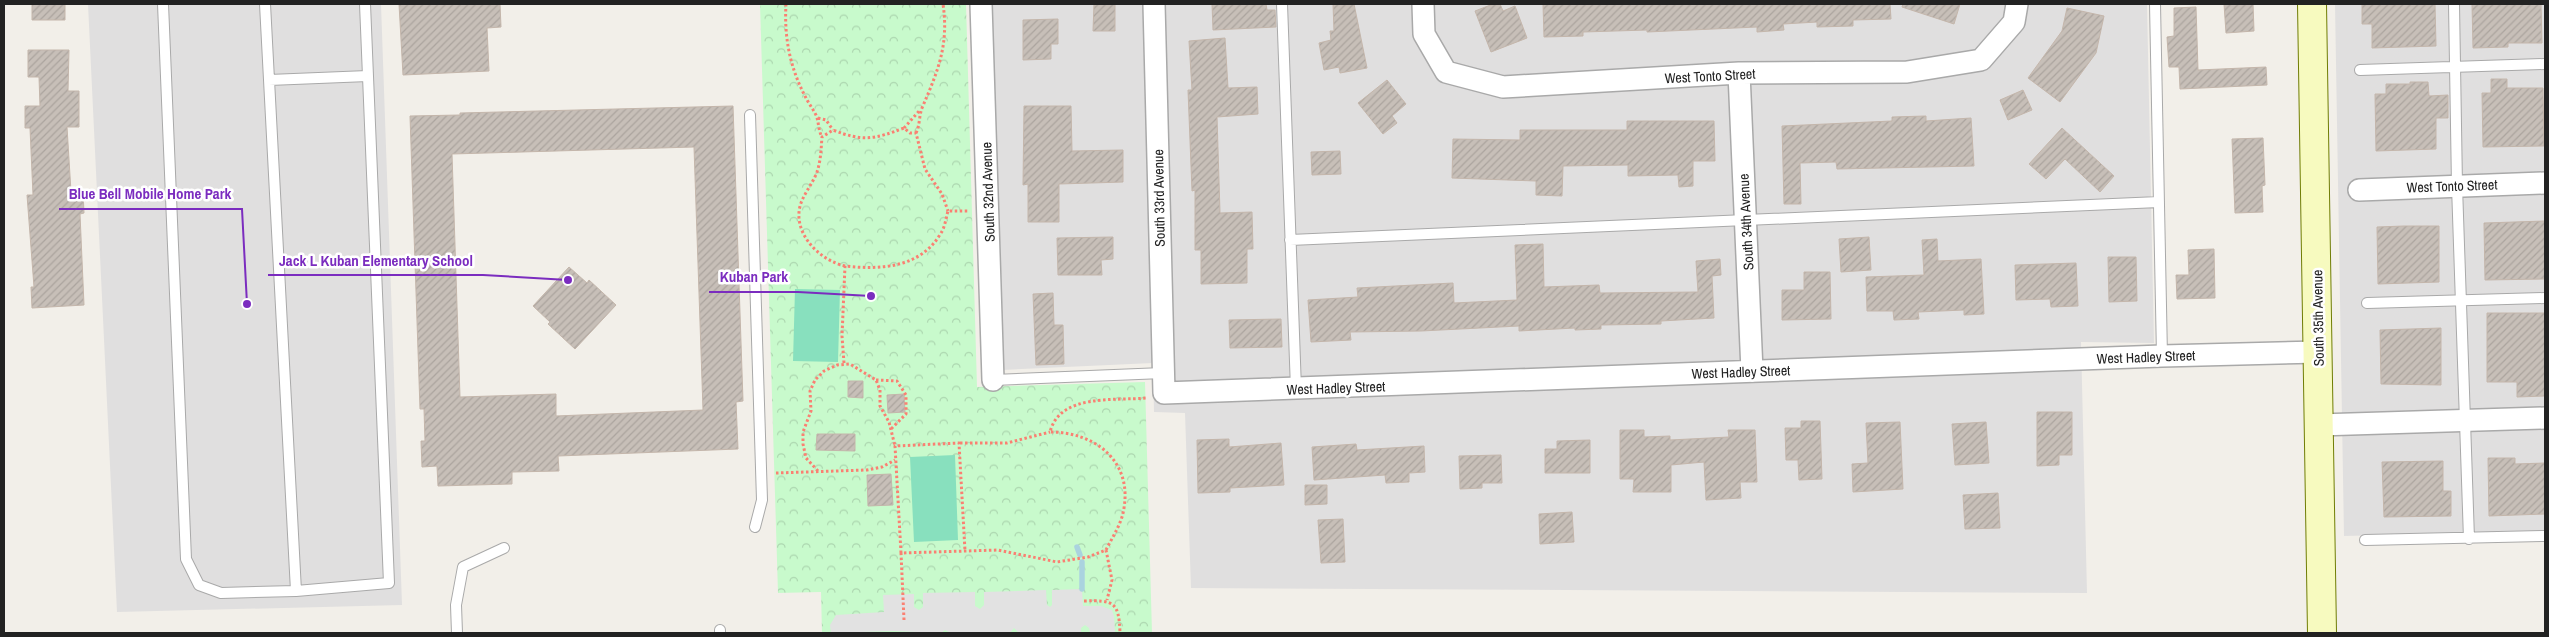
<svg xmlns="http://www.w3.org/2000/svg" width="2549" height="637" viewBox="0 0 2549 637" font-family="'Archivo Narrow',sans-serif">
<style>
.residential{fill:#e0dfdf}
.park{fill:url(#park-crowns)}
.pitch{fill:#88e0be}
.parking{fill:#e2e2e2}
.lines{fill:none;stroke-linecap:round;stroke-linejoin:round}
.stream{stroke:#aad3df;stroke-width:5.5}
.building{fill:url(#building-hatch);stroke:#c4b6ab;fill-rule:evenodd}
.service-casing{stroke:#a9a9a9;stroke-width:12}
.minor-casing{stroke:#a9a9a9;stroke-width:24}
.secondary-casing{stroke:#707d05;stroke-width:30}
.path{stroke:#fa8072;stroke-width:3;stroke-dasharray:2.5 2.5;stroke-linecap:butt}
.service{stroke:#fff;stroke-width:10}
.minor{stroke:#fff;stroke-width:21}
.secondary{stroke:#f7fabf;stroke-width:28}
.labels{text-anchor:middle;stroke-width:5;stroke-linejoin:round;paint-order:stroke}
.street-label{font-size:14px;fill:#222;stroke:#fff}
.leader{fill:none;stroke:#7b2cbf;stroke-width:2}
.callout-dot{fill:#7b2cbf;stroke:#fff;stroke-width:2}
.callout-label{font-size:15px;text-anchor:middle;font-weight:bold;fill:#7b2cbf;stroke:#fff;stroke-width:5;stroke-linejoin:round;paint-order:stroke}
</style>
<defs>
<pattern id="park-crowns" width="20" height="18" patternUnits="userSpaceOnUse" patternTransform="scale(1.25)"><rect width="20" height="18" fill="#c8facc"/><path d="M2 6a3 3 0 1 1 6 0M12 15a3 3 0 1 1 6 0" fill="none" stroke="#acd6af"/></pattern>
<pattern id="building-hatch" width="6" height="6" patternUnits="userSpaceOnUse" patternTransform="scale(1.25)"><rect width="6" height="6" fill="#c7bfb8"/><path d="M-1 1l2-2M0 6l6-6M5 7l2-2" fill="none" stroke="#aba49e"/></pattern>
</defs>
<rect width="100%" height="100%" fill="#f2efe9"/>
<path class="residential" d="M88 4H381L402 605 117 612Z
M988 4H2147L2154 343 2081 342 2087 593 1191 588 1185 413 1154 412 1153 363 1002 370Z
M2335 4H2545V531L2344 536Z"/>
<path class="park" d="M760 4H966L977 387 1145 382 1152 633H822L821 592 778 593Z"/>
<path class="pitch" d="M795 289 840 290 838 362 793 361Z
M955 455 958 540 914 542 910 457Z"/>
<path class="parking" d="M1082 589 1083 606H1101L1112 610 1114 616 1115 633H1090L1089 628 1085 625 1081 628V633H1019L1014 628 1010 633H951L945 630 941 633 893 631 831 633 830 625 836 615 884 612 883 595 914 594V607L919 610 923 607V593L975 592V606L980 609 984 605V592L1046 590 1047 605 1050 607 1052 605V590Z"/>
<g class="lines">
<path class="stream" d="M1077 547 1080 555
M1082 589V562"/>
</g>
<path class="building" d="M32 4H65V20H32Z
M399 4H500L501 27 487 28 489 71 403 75Z
M1094 4H1115V31H1093Z
M1212 4H1266L1267 10H1275L1276 27 1213 30Z
M1333 4H1354L1367 68 1340 73 1339 67 1324 70 1319 43 1331 40 1330 31H1334Z
M1493 4H1500L1503 11 1515 6 1527 38 1491 52 1475 11Z
M1543 4H1890L1891 19 1853 20V26L1817 27V22L1783 24 1784 30 1757 32V27L1647 32V30L1583 32V36L1544 37Z
M1903 4H1960L1954 24 1902 7Z
M2224 4H2253L2254 31 2226 33Z
M2362 4H2435L2436 46 2372 48V24H2362Z
M2472 4H2541L2542 43H2508V47L2473 48Z
M2196 7 2198 70 2266 67 2267 85 2180 89 2179 67H2169L2167 37 2174 36V8Z
M2067 8 2104 16 2096 53 2060 102 2028 78 2062 31Z
M1058 19V44H1051V59L1023 60V20Z
M1225 38 1228 88 1257 87 1258 114 1217 117 1220 213 1252 212 1253 249H1247V283L1201 284V250H1195V190L1192 191 1188 90H1192L1189 41Z
M28 50H69L68 91H79V127H67L71 192H83L84 213 80 214 84 305 32 308 31 287H34L27 195H33L30 128H25V106H40L39 77H28Z
M2491 79H2507V88H2543L2544 146 2483 147 2482 93H2491Z
M1387 80 1406 104 1392 116 1397 123 1383 134 1358 103Z
M2410 82H2428L2429 96 2448 95V118H2436V149L2376 151 2375 94H2386V84H2410Z
M2023 90 2032 110 2008 120 2000 100Z
M733 106 743 401 736 402 738 449 558 456 559 471 512 472V484L438 486 437 466 422 467 421 441H425L424 409H420L410 116 460 115V113ZM694 147 703 410 556 416V394L460 397 452 154Z
M1024 106H1071L1072 151 1123 150V182L1059 184V222H1028V184L1023 185Z
M1926 116V121L1971 118 1974 166 1837 169 1836 162 1800 163 1801 204H1784L1782 126 1892 121V117Z
M1627 121H1714L1715 161H1693V186L1679 187 1678 175 1628 176V165L1563 166 1562 196 1536 195V181L1452 178 1453 139 1520 140V130H1627Z
M2062 128 2114 176 2100 192 2065 159 2046 179 2029 164Z
M2263 138 2265 185 2262 186 2263 212 2235 213 2232 139Z
M1340 151 1341 174 1312 175 1311 152Z
M2545 221V279L2485 280 2484 223Z
M2404 226H2439V282L2378 284 2377 227Z
M1113 237V259L1101 260 1102 275H1058L1057 238Z
M1869 237 1871 270 1841 272 1839 239Z
M1937 239 1938 261 1981 259 1984 314 1964 315V310L1918 312 1919 319 1894 320 1893 311H1867L1866 277 1924 275 1922 240Z
M1543 244 1544 287 1599 285 1600 293 1698 292 1696 261 1720 259 1721 275 1712 276 1714 318 1661 321V324L1601 325V329L1575 330V328L1519 331V326L1421 331 1350 332 1351 340 1311 342 1308 300 1358 297 1357 288 1453 283 1454 303 1517 300 1515 245Z
M2214 249 2215 298 2177 299 2176 275H2189L2188 250Z
M2108 257H2136L2137 301 2109 302Z
M2076 263 2078 306 2051 307 2050 299 2016 300 2015 265Z
M569 267 587 283 589 280 616 305 575 349 548 324 550 322 533 306Z
M1804 272H1830L1831 319 1782 320V290H1804Z
M1053 293 1054 325H1063L1064 364 1036 365 1033 294Z
M2487 313H2545V396L2517 397V382H2487Z
M1281 319 1282 347 1230 348 1229 320Z
M2441 328V385L2381 384 2380 330Z
M848 381H863V398L848 397Z
M904 394 905 412 888 413 887 395Z
M2037 412H2072V455H2059V465L2037 466Z
M1801 421H1820L1822 479 1799 480 1798 460H1786L1785 428H1801Z
M1900 422 1903 489 1853 492 1852 464 1868 463 1866 423Z
M1986 422 1989 463 1955 465 1952 424Z
M1620 430H1644V437L1670 436V440L1729 437 1728 430H1755L1757 482H1740L1741 498 1706 500 1704 462 1671 465V492H1633L1634 479H1620Z
M817 434H855V451L816 450Z
M1229 439V447L1281 443 1284 485 1230 488V492L1198 493 1197 440Z
M1590 440V473H1545V449H1557V441Z
M1356 444 1357 450 1424 446 1425 472 1409 473V482L1386 483 1385 475 1314 480 1312 447Z
M1501 455 1502 483H1482V488L1460 489 1459 456Z
M2488 458H2515V464L2545 463V514L2489 516Z
M2443 461V491H2451V516L2384 517 2382 462Z
M891 474 893 505 868 506 867 475Z
M1305 485H1327V504L1305 505Z
M1998 493 2000 528 1965 529 1963 495Z
M1572 512 1574 542 1540 544 1539 514Z
M1343 519 1345 562 1321 563 1318 520Z"/>
<g class="lines">
<defs>
<path id="service" d="M163 4 186 559 199 585 221 593 296 591 389 583 365 4
M265 4 296 591
M1282 4 1296 389
M2155 4 2162 356
M2454 4 2457 186 2469 539
M2360 70 2545 64
M269 80 368 76
M750 115 762 500 755 527
M1290 240 2159 202
M2367 303 2545 298
M993 380 1163 373
M2365 540 2545 536
M720 630V633
M457 633 456 605 463 567 504 548"/>
<path id="minor" d="M981 4 993 380
M1154 4 1164 393 2162 356 2319 352
M1423 4 1424 34 1446 72 1503 87 1739 73 1907 72 1981 60 2014 22 2017 4
M1739 73 1752 371
M2359 190 2545 183
M2319 425 2545 418"/>
<path id="secondary" d="M2312 4 2322 633"/>
</defs>
<use href="#service" class="service-casing"/>
<use href="#minor" class="minor-casing"/>
<use href="#secondary" class="secondary-casing"/>
<path class="path" d="M786 4C784 38 790 68 806 98 809 104 813 109 816 115 819 122 818 130 822 137
M818 118 826 120 833 130
M904 128 920 110
M916 133C920 125 919 116 922 108 938 71 949 45 943 4
M845 266C818 260 791 231 801 203 805 192 813 183 817 172 821 160 821 149 822 137L833 130C863 142 875 139 904 128L910 133H916L925 169 942 194 948 211
M844 363 842 336 845 266C880 270 921 268 941 233 945 227 946 218 948 211H969
M876 380 897 381 906 395V414L891 429
M960 443H1007L1050 432
M818 471 806 458 803 444V432L811 411 810 391 815 380 824 371 837 365 850 364 876 380 880 390V406L889 422 895 446
M776 473 867 470 882 467 895 460
M1106 550C1113 536 1122 523 1124 508 1132 460 1094 432 1050 432 1060 393 1115 401 1146 398
M901 553 895 446 959 443 965 551
M1084 601C1114 600 1119 602 1120 633
M904 620 901 553 998 550 1057 562 1088 557 1106 550 1112 580 1107 600"/>
<use href="#service" class="service"/>
<use href="#minor" class="minor"/>
<use href="#secondary" class="secondary"/>
</g>
<g class="labels">
<g class="street-label">
<text transform="translate(1710 76) rotate(-3)" y="5">West Tonto Street</text>
<text transform="translate(2452 186) rotate(-2)" y="5">West Tonto Street</text>
<text transform="translate(988 192) rotate(-92)" y="5">South 32nd Avenue</text>
<text transform="translate(1159 198) rotate(-91)" y="5">South 33rd Avenue</text>
<text transform="translate(1746 222) rotate(-93)" y="5">South 34th Avenue</text>
<text transform="translate(2318 318) rotate(-91)" y="5">South 35th Avenue</text>
<text transform="translate(2146 357) rotate(-2)" y="5">West Hadley Street</text>
<text transform="translate(1741 372) rotate(-2)" y="5">West Hadley Street</text>
<text transform="translate(1336 388) rotate(-2)" y="5">West Hadley Street</text>
</g>
</g>
<path class="leader" d="M247 304L242 209H59M568 280L483 275H268M871 296L798 292H709"/>
<g class="callout-dot">
<circle cx="247" cy="304" r="5"/>
<circle cx="568" cy="280" r="5"/>
<circle cx="871" cy="296" r="5"/>
</g>
<g class="callout-label">
<text x="150" y="199">Blue Bell Mobile Home Park</text>
<text x="376" y="266">Jack L Kuban Elementary School</text>
<text x="754" y="282">Kuban Park</text>
</g>
<rect width="2549" height="637" fill="none" stroke="#222222" stroke-width="10"/>
</svg>
